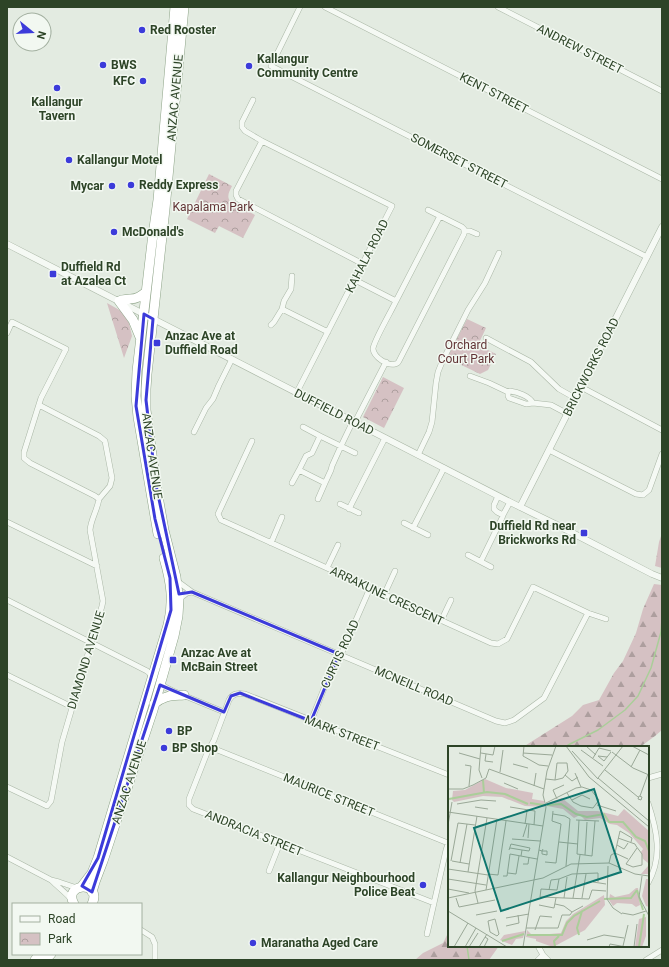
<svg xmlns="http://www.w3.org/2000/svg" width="669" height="967" viewBox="0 0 669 967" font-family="Roboto,sans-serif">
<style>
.forest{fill:url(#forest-firs)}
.park{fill:url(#park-crowns)}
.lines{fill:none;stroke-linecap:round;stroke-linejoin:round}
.stream{stroke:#aace99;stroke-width:1.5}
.minor-casing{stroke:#a9b6a5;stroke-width:6}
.tertiary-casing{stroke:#a9b6a5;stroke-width:7}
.trunk-casing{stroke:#8da387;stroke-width:10}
.minor{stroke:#f5f9f4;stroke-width:5}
.tertiary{stroke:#f5f9f4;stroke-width:6}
.trunk{stroke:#fff;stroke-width:9}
.marked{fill:none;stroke:#3c3bda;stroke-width:3;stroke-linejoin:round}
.poi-dot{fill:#3c3bda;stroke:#f2f8f1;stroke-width:1.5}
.labels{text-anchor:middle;stroke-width:3;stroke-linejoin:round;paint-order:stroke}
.poi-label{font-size:12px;font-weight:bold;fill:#2d4427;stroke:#f2f8f1;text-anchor:start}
.street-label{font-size:12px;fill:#2d4427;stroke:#f2f8f1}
.park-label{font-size:12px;fill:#613335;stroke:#f2f8f1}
.inset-river{fill:none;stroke:#aace99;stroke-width:2}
.inset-road{fill:none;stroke:#9aa897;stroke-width:1}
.view{fill:#0f766e;fill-opacity:0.15;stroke:#0f766e;stroke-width:2}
.inset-edge{fill:none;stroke:#2d4427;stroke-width:2}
</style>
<defs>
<pattern id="forest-firs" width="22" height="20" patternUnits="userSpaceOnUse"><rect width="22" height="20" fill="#d5c1c3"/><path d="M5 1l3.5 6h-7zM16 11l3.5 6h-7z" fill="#ad9e9e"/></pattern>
<pattern id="park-crowns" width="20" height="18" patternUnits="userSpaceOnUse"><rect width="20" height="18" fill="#d5c1c3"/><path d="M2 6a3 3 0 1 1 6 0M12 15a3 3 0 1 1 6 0" fill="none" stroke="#ad9e9e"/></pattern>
</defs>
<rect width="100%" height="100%" fill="#e3ebe1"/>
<path class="forest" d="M662 533V568L655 566 659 542Z
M654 584 662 585V730L655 736 640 747H523L572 716 583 705 599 700 614 673 623 661 636 633 643 609Z
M449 931V946H499L489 960H415L423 953 443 943Z"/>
<path class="park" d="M209 174 232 186C229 192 226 197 231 202L255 215 243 238 219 226 215 233 187 219Z
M107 303 123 312 129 323 132 336 124 358Z
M467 319 486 328 478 345 496 354 488 370 480 374 447 358Z
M383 377 404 388 384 428 363 417Z"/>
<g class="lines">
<path class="stream" d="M565 747 570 744 598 730 625 710 638 696 651 668 661 632 662 619
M467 946 469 960"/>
<defs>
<path id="minor" d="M300 7 271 66 647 257
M325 7 662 179
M498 7 662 91
M253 100 242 122V127L245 131 262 141 392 206 297 392
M262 141 236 191V195L238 199 363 264
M464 231H470L477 234
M292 276 291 289 284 301 282 309 328 332
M355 280 396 301 440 216
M396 301C392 310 373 342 373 349 374 357 387 366 395 364 397 364 398 363 399 361L464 234V229L462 227 428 210
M271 325 274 322 282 309
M7 333 12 322 66 349 41 398 24 452V458L30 463 95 496 99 499C97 511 91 519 90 530L103 601 102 606 62 742 51 801 47 806 7 787
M486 338 531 362 559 389 575 398
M470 376 489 383 508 392 510 391C518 392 529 396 533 403
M581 387 662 430
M508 392V396L509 398 526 404 533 403 551 405 568 414
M39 405 99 436 105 441 112 478 110 486 99 499
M353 421 341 446 332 466 331 470 325 483 299 470 306 456 312 453 320 436 355 453
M355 422 386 362
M303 427 320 436
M194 432 206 408 213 399 219 385 232 359
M252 441 218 514 221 520 327 568 370 588 491 643 498 644 507 639 533 587 588 613 606 619
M549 450 636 494 643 495 649 490 662 454
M418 455 429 432 432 422 436 383 438 372 442 362 468 310 485 283 499 253
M292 483 299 470
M318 499 325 483
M340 504 359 513
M349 509 385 438
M503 515 510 502
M7 522 97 566
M404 523 428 535
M413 528 444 468
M271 543 282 517
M468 555 491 567
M481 561 502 518 503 515 497 512 494 509V505L498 496
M327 568 338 545
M177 581 192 592 496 721 505 723 514 720 544 698 588 613
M384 595 395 571
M179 599 187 593 192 592
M7 600 147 671 154 677
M441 621 451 600
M7 675 72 707
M160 683 165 687 173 691 224 712
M311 721 337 656 342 652 370 588
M210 747 448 843
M648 778 662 774
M648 803C657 830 663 857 648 883
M7 857 51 880 59 882 77 888
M269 871 280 843
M52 881C58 887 65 892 71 899
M434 903 193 809 189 805V799L207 753 214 740 229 700C233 693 238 693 245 694L449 775
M141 930 152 937 155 944V960
M427 934 446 850 449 841
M538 946 543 955 548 960
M538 960 543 955
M646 960 662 950"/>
<path id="tertiary" d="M7 244 510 502 557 525 652 574 662 578
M520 507 662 227"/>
<path id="trunk" d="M140 337 133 320 119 301C123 299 125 300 130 299 137 299 141 296 146 292
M158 534 138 417 136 396 137 371 152 242 158 200 175 7
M154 704C165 695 171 696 184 695
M82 886 92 873 98 858 168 625C174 601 171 582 164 558
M92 892 95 882 103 861 153 710 174 636 178 616 179 599 177 587 176 577 164 530 156 485 146 410V389L147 374 165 209 184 7
M74 904C62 883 103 880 92 904
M35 960 40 954
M45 960 51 954"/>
</defs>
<use href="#minor" class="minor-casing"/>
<use href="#tertiary" class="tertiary-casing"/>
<use href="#trunk" class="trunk-casing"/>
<use href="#minor" class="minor"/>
<use href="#tertiary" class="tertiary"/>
<use href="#trunk" class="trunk"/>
</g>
<path class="marked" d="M144 314 153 319 146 400 156 485 179 594 192 592 339 654 311 721 240 693 231 696 224 712 160 685 92 892 82 886 98 858 171 610 170 578 155 519 136 406Z"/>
<g class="poi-dot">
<circle cx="142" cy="30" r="4"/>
<circle cx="103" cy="65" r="4"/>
<circle cx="249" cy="66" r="4"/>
<circle cx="143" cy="81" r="4"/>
<circle cx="57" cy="88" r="4"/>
<circle cx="69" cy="160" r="4"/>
<circle cx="131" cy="185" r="4"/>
<circle cx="112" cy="186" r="4"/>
<circle cx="114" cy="232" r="4"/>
<rect x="49" y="270" width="8" height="8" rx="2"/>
<rect x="153" y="339" width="8" height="8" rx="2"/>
<rect x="580" y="529" width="8" height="8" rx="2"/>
<rect x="169" y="656" width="8" height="8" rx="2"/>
<circle cx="169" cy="731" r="4"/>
<circle cx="164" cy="748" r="4"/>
<circle cx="423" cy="885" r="4"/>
<circle cx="253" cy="943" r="4"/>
</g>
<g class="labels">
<g class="poi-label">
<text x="150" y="34">Red Rooster</text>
<text x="257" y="63">Kallangur<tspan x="257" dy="14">Community Centre</tspan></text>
<text x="111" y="69">BWS</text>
<text x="135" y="85" text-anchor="end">KFC</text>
<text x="57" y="106" text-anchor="middle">Kallangur<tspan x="57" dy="14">Tavern</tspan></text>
<text x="77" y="164">Kallangur Motel</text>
<text x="139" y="189">Reddy Express</text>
<text x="104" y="190" text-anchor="end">Mycar</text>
<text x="122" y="236">McDonald's</text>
<text x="61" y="271">Duffield Rd<tspan x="61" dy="14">at Azalea Ct</tspan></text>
<text x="165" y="340">Anzac Ave at<tspan x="165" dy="14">Duffield Road</tspan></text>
<text x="576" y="530" text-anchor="end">Duffield Rd near<tspan x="576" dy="14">Brickworks Rd</tspan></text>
<text x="181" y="657">Anzac Ave at<tspan x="181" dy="14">McBain Street</tspan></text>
<text x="177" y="735">BP</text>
<text x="172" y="752">BP Shop</text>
<text x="415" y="882" text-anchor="end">Kallangur Neighbourhood<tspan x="415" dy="14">Police Beat</tspan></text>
<text x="261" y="947">Maranatha Aged Care</text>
</g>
<g class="street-label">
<text transform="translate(580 49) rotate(27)" y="4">ANDREW STREET</text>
<text transform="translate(494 93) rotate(27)" y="4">KENT STREET</text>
<text transform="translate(175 98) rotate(-85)" y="4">ANZAC AVENUE</text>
<text transform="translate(459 161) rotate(27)" y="4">SOMERSET STREET</text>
<text transform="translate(367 256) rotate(-63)" y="4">KAHALA ROAD</text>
<text transform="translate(591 367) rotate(-63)" y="4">BRICKWORKS ROAD</text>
<text transform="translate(334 412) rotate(27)" y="4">DUFFIELD ROAD</text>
<text transform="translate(152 456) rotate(82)" y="4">ANZAC AVENUE</text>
<text transform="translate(387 596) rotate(25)" y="4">ARRAKUNE CRESCENT</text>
<text transform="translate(340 654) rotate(-65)" y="4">CURTIS ROAD</text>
<text transform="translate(86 660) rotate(-73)" y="4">DIAMOND AVENUE</text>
<text transform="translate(414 686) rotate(23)" y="4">MCNEILL ROAD</text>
<text transform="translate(342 733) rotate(21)" y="4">MARK STREET</text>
<text transform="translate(129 782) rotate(-72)" y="4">ANZAC AVENUE</text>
<text transform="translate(329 795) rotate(22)" y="4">MAURICE STREET</text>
<text transform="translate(254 833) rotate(22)" y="4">ANDRACIA STREET</text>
</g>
<g class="park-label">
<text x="213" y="211">Kapalama Park</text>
<text x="466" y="349">Orchard<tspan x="466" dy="14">Court Park</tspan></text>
</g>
</g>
<g transform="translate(448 746)">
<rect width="201" height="201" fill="#e3ebe1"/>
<path d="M37 33 58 42 85 47 84 53 96 55 97 61 77 60 54 51 35 50 6 56 4 54 5 45 17 44ZM114 52 130 65H150L170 70 176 63 201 85V128H193L200 120V117L195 113 193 106 195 103 181 87 169 79 162 78 152 72 137 74 132 69 126 72 115 63 99 60 100 57ZM198 133H201V161L198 160 194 150ZM188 142H190L192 159 188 161 184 158 169 157 165 160 161 154 162 148 167 151 181 148ZM156 149 157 159 137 184 105 201 88 195V193L78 191 79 184 83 188 91 189 113 187 118 175 125 168ZM77 185 75 192 68 193 64 199 52 194 56 189Z" fill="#d5c1c3"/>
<path d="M198 171V190L194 201H187L191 173Z" fill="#d5c1c3"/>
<path class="inset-river" d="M35 34 36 47M1 53 39 46 57 48 80 58M82 57 96 59M99 59 113 58 128 68 139 71 156 68 161 76H175L188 91 197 95 201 105M189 144 195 164M156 153 183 152 189 144M79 189H114L119 177 126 170 152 155M131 189 129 182 134 165M54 195 76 188M107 200 106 195 111 190M191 201 196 168"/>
<path class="inset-road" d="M33 0 31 24 34 32M76 0 75 10 91 19 100 20M118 0 141 31 201 81M138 0 148 9M175 0 150 32 201 75M184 0 201 9M133 4 155 20M124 5 150 33M164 6 185 22 201 29M11 7 32 13M33 7 45 9 47 0M75 7 104 9M38 8 37 15 45 16M159 11 150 10 156 15 163 6M145 12 151 2 163 5M65 18 80 22M17 19 23 20 21 40M183 21 192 4M157 24 190 51M52 26 55 4M127 27 133 41M117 29 124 35 130 31M98 33 107 34 115 32 120 25 119 17H109L107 34M56 37 70 43M86 40 88 27M0 43H15L25 39 38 32 41 23 96 43M191 50 194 51 193 54 190 53ZM192 50 200 28M109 53 105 44 116 39M124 54 134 49 142 53M98 57 128 42 134 41 143 44 151 54 145 62 133 60 125 56 119 47M9 58 33 54 48 55M149 59 168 65M27 61 40 63M62 61 87 65 86 79M0 66 95 80M105 68 117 70 122 73 118 120M128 74 151 75M131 74 129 108 144 110 147 75M77 78 79 65M0 79 4 56M75 91 79 78M80 92 81 78M170 92 187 98 188 100 194 108V119L185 121 178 118 189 102M64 93 92 95M111 96 130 98M169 99 176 103 180 97M62 102 74 104 73 110M61 104 63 98 82 102 81 105 74 104M91 104 94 105H99V109L94 108V105L95 103M167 107 172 85 184 92 183 96M137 109 139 76M3 115 10 77 27 79M4 115 21 118M97 116 108 117 113 78 104 75 105 65M12 117 19 78M161 117 163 109 167 107 180 113M75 118H80L81 111M160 120 159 153 165 162 174 168M0 123 40 129M20 126 29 70M60 127 68 128 71 110M40 128 50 129 58 75M55 130H59L62 108 89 113M194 130 191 151 201 170M0 133 38 139M145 136 158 138M150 136V127L124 128 111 133 109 144 93 143 92 151 141 153 144 144 158 145M0 143 21 147M38 144 49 73M101 144 103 134 111 133M0 152 95 132 123 118 161 117 187 128 201 130M8 152 11 161 47 154M116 152 119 131M125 152 132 109M134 152 138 128M30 157 27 145 39 72M91 159 106 162 108 152M0 165 59 201M124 166 135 160M174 167 185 169 198 165M28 169 49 165M58 172 81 168M47 173 51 188 49 190 42 186 40 175ZM58 180 71 177 70 169M78 182H110L114 169H122L124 166 116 160 107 158M87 184 92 170 104 171M139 194 156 189 176 192M175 200 180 179M6 201 20 177M17 201 28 182M21 201 30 187M31 201 39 188M36 201 40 193 37 191M75 201 98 61 95 49 99 25 108 0M161 201 162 198 178 201M186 201 189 178"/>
<path class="view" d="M146 43 173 126 53 165 26 82Z"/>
<rect width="201" height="201" class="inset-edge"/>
</g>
<rect width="669" height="967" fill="none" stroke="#2d4427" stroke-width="16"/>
<rect x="12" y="903" width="130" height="52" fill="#f2f8f1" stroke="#a3b0a0"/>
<rect x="20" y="916" width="20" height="6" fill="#f5f9f4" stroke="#a3b0a0"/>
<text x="48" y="923" font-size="12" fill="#2d4427">Road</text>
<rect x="20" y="933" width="20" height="12" fill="url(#park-crowns)" stroke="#a3b0a0"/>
<text x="48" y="943" font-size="12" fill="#2d4427">Park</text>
<g transform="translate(32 32) rotate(108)"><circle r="19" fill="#f2f8f1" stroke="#a3b0a0"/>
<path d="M0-3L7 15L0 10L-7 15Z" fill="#3c3bda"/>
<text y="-6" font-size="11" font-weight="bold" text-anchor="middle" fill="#2d4427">N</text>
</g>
</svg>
